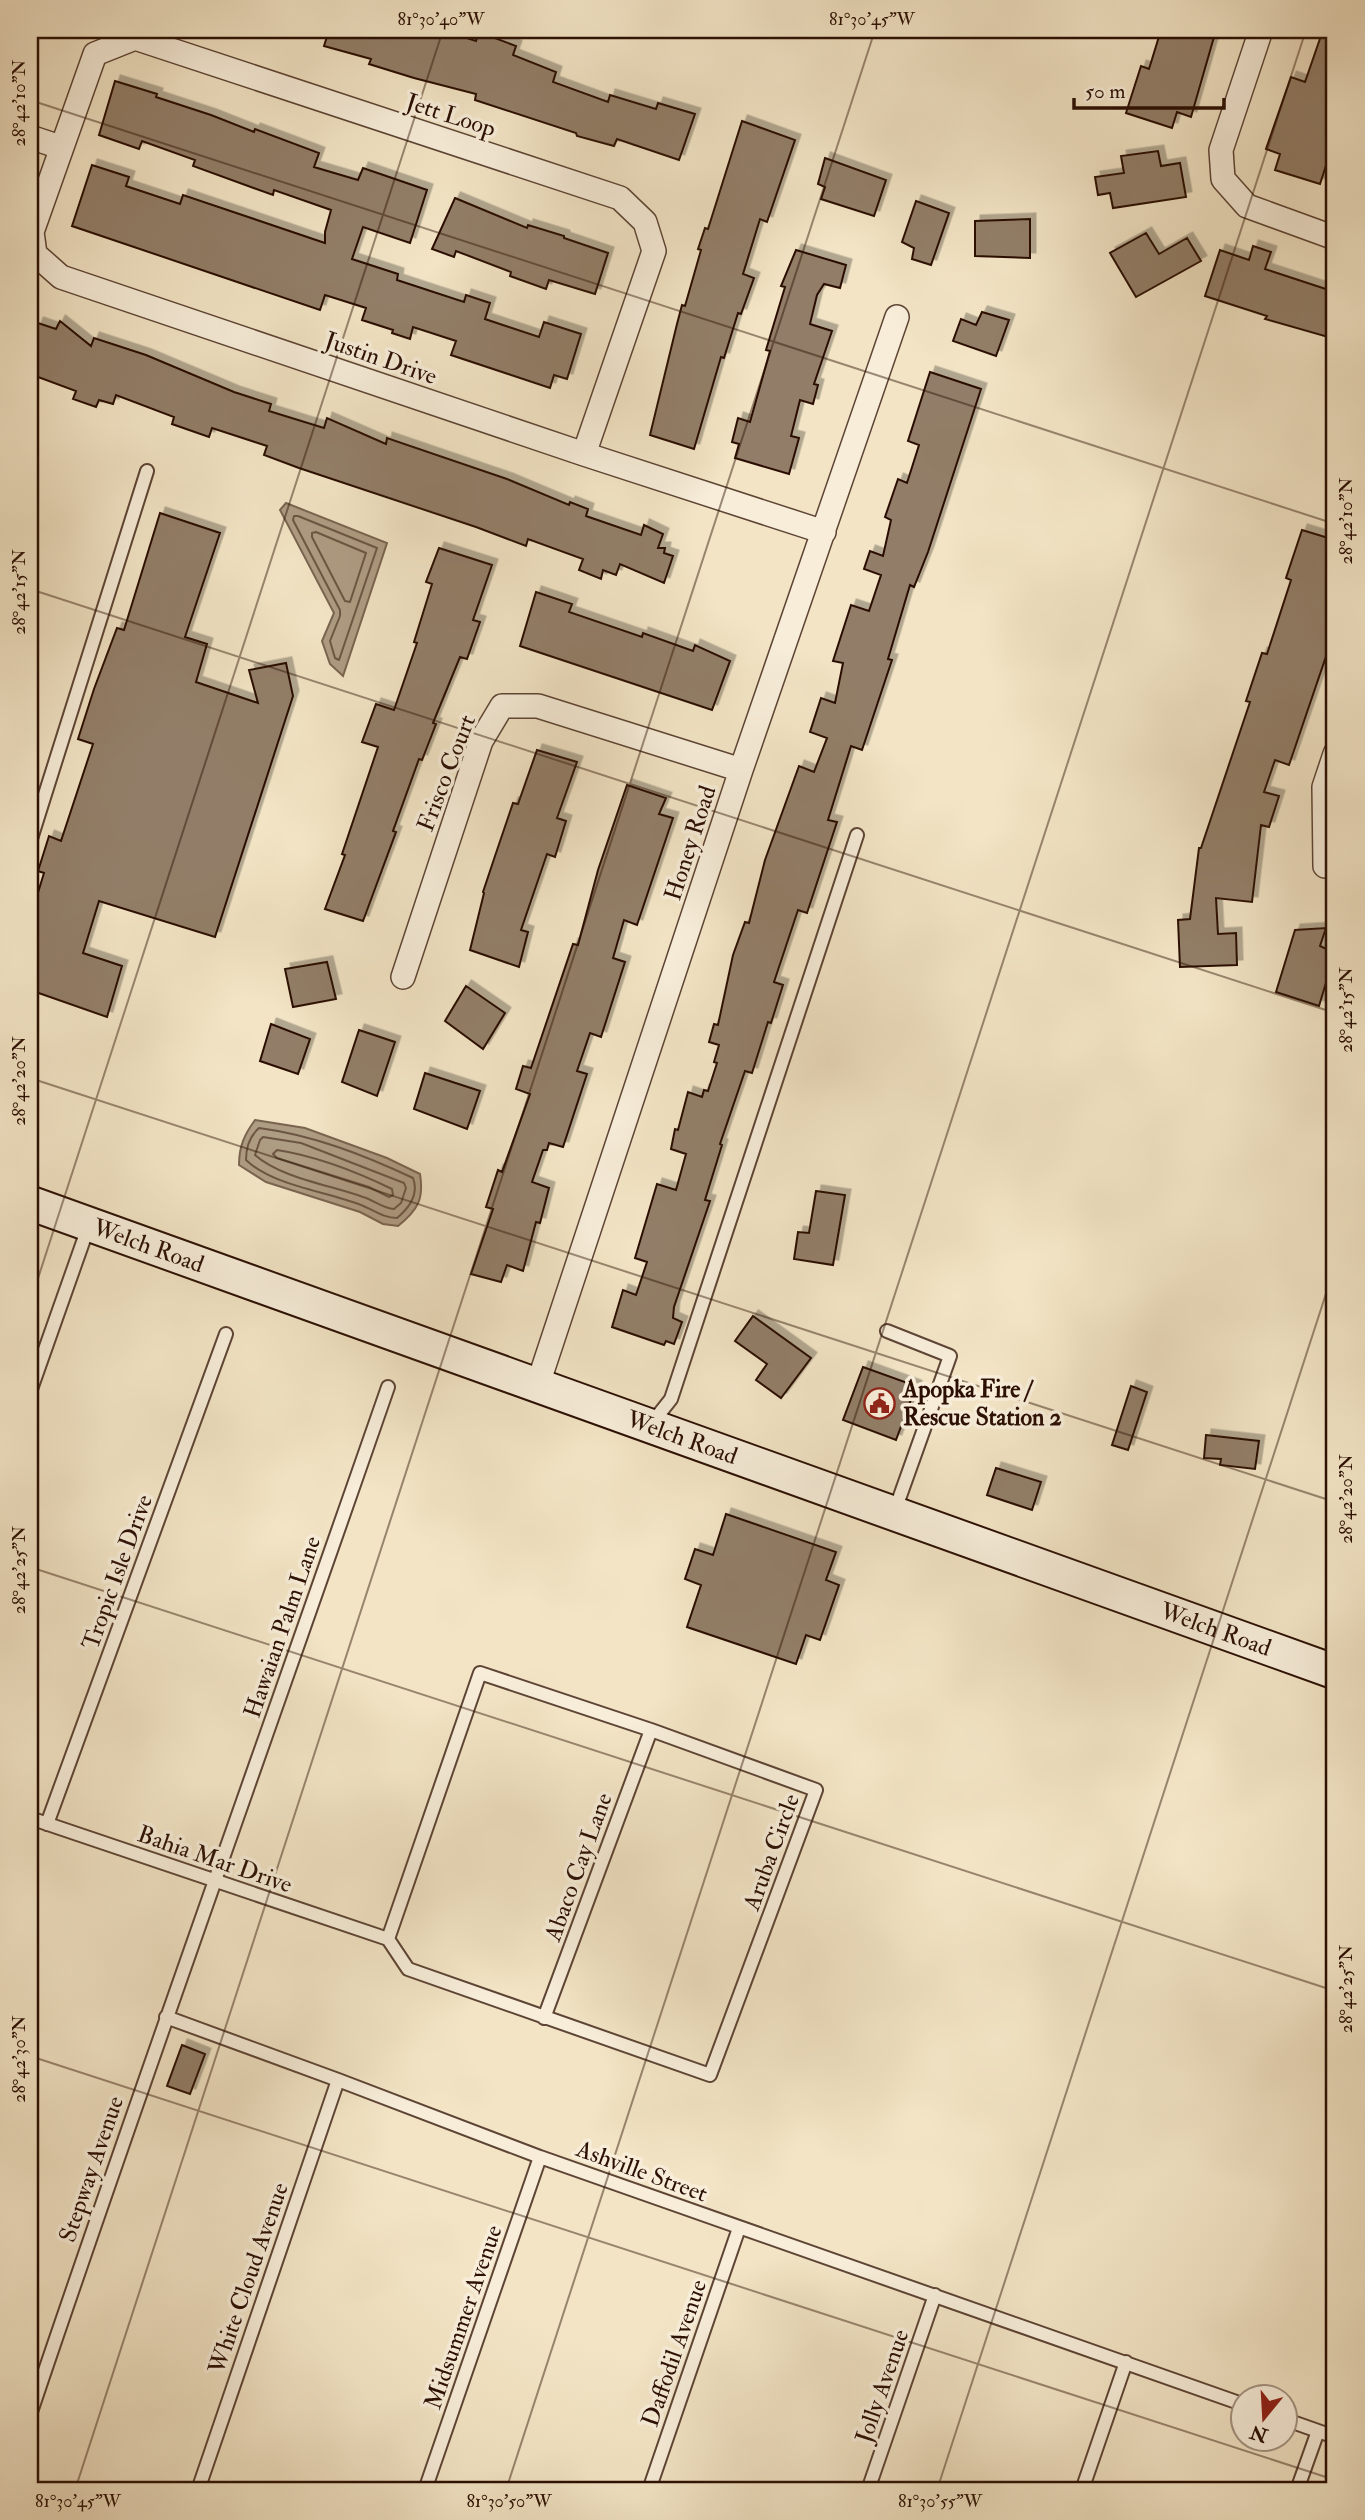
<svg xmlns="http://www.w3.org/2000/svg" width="1365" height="2520" viewBox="0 0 1365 2520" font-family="'IM FELL Double Pica',serif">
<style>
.water{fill:#ae9c83;stroke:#7a6450;stroke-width:2}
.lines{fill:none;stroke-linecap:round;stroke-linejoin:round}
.shore{stroke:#6c5643;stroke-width:2}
.building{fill:#927e68;stroke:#2b0f03;stroke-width:2;filter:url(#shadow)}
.lane-casing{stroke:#5d4434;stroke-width:16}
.street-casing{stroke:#5d4434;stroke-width:26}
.secondary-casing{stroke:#2b0f03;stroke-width:37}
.lane{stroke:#f7edd9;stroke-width:12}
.street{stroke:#f7edd9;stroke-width:23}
.secondary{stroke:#f7edd9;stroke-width:33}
.ticks{fill:none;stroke:#2b0f03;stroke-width:2;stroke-opacity:0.45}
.labels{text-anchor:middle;stroke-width:7;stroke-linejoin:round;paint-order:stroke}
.street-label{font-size:24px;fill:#2b0f03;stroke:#f7edd9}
.poi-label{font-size:24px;font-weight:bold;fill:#2b0f03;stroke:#f7edd9;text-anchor:start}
.neatline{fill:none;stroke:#2b0f03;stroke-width:2.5}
.ticks-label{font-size:18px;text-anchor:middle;fill:#2b0f03}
</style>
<defs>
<filter id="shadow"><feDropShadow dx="5.5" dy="-5.5" stdDeviation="0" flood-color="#0004"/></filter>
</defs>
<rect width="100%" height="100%" fill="#f2e4c5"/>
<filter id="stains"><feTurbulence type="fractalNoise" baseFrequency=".00286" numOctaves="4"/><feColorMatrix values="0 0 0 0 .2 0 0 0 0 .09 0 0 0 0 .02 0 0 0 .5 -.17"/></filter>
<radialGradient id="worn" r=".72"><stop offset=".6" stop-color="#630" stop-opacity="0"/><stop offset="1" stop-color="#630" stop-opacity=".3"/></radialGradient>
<path class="water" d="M286 503 387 543 343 676 330 664 322 641 334 613 280 510Z
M255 1120 305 1128 387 1158 420 1174C424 1199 418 1210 398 1226L383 1224 360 1212 266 1182 239 1165C239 1147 244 1135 255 1120Z"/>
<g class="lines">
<path class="shore" d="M294 516H298L377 548 339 660 335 658 330 641 340 616V610L293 520Z
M316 532 366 553 350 602 345 601 312 537V533Z
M259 1128C313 1135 364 1155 413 1178 419 1194 409 1208 397 1218 383 1218 374 1210 361 1205 326 1191 273 1186 246 1160 246 1148 250 1136 259 1128Z
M263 1137 301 1143 404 1183 406 1188 401 1203 394 1209C383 1209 374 1200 363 1197 330 1185 281 1178 255 1155L260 1140Z
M277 1150C316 1156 357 1172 392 1189L393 1195 389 1197 369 1187 277 1158 273 1154Z"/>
</g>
<path class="building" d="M329 30H442L476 41 479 32 516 46 513 55 556 72 553 82 608 102 610 95 656 109 658 103 695 114 679 160 617 139 614 146 577 136 576 133 475 100 476 94 414 78 369 64 371 59 324 46Z
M1161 30H1216L1191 117 1177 112 1172 128 1126 113 1141 66 1149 69Z
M1323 30H1335V138L1320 184 1275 170 1280 154 1266 149 1291 77 1305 82Z
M115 81 157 94 156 97 211 115 254 132 255 129 319 153 314 167 358 180 363 168 427 190 410 243 363 227 352 259 398 274 397 280 464 302 466 295 490 303 485 319 539 337 544 322 581 334 567 379 554 375 550 388 451 355 456 341 413 327 410 339 392 333 393 330 362 320 366 308 325 295 320 310 72 226 92 165 129 177 126 186 180 204 183 195 325 243V232L331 210 274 190 273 195 193 166 195 160 142 141 139 149 99 135Z
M742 121 795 140 767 222 760 219 743 274 754 278 741 314 738 313 724 358 721 357 694 449 650 435 677 324 682 305 685 306 701 250 698 249 705 228 708 229Z
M1158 151 1161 166 1180 163 1186 197 1113 208 1110 193 1098 195 1095 177 1124 173 1121 156Z
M825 158 886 180 874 216 821 199 825 187 818 184Z
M455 198 527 228 528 225 564 236V238L608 253 595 294 549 280 546 289 510 276 511 272 456 251 454 257 432 249Z
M916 201 949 213 931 265 912 259 914 248 902 242Z
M1030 219V258L975 256V221Z
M1146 233 1159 254 1187 238 1201 261 1136 297 1110 253Z
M1253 246 1271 252 1265 269 1335 292V339L1265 319 1267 316 1205 296 1220 250 1249 260Z
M796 250 846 265 840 288 824 284 817 295 810 324 832 331 814 384 818 385 813 404 800 400 791 436 799 438 789 474 735 458 739 444 732 442 738 418 750 422 770 351 766 350 785 287 781 286Z
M982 312 1009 320 996 356 953 341 961 319 976 325Z
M60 321 91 346 94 338 146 355 234 392 271 404 269 411 324 428 327 418 386 444 387 438 507 479 569 505 570 502 588 509 586 516 641 535 644 525 663 534 658 548H665L664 553 673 556 664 583 620 564 616 575 603 570 601 579 579 570 583 559 528 539 526 546 476 527 299 468 264 455 267 446 212 428 209 437 172 424 174 417 116 395 113 404 99 400 96 407 73 399 76 391 30 374V345L38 323 56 329Z
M930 372 981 389 928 552 914 587 910 585 888 659 892 660 862 750 851 746 828 820 837 822 807 913 798 910 774 982 783 985 771 1023 768 1022 752 1073 745 1071 720 1144 722 1145 705 1200 710 1201 674 1307 673 1318 682 1322 674 1344 666 1341 664 1345 612 1327 623 1290 636 1295 647 1262 635 1258 657 1184 676 1190 686 1154 671 1149 675 1129 678 1130 688 1092 702 1097 704 1090 708 1091 717 1063 714 1062 719 1045 709 1042 714 1024 718 1025 733 955 745 922 749 923 765 860 799 766 814 772 827 738 810 732 821 698 835 703 843 663 833 661 851 605 869 611 881 575 864 569 870 551 883 556 891 520 885 517 898 479 907 483 919 445 908 441Z
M160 513 220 533 185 637 207 644 196 682 258 703 249 670 286 663 293 696 215 937 99 901 83 953 122 966 107 1017 30 990V919L44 873 38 871 49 836 61 841 93 744 78 739 94 689 117 628 124 630Z
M1302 530 1335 540V630L1289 765 1275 760 1264 792 1279 796 1269 827 1261 825 1252 902 1216 898 1218 934 1236 933 1237 965 1180 967 1178 920 1190 919 1199 848H1201L1250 702 1246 701 1262 653 1267 654 1291 580 1286 578Z
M439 548 492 565 473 620 480 622 467 659 460 657 433 723 436 724 422 760 419 759 393 831 396 832 363 921 325 909 345 855 342 854 378 747 362 742 376 704 394 710 417 643 414 642 432 584 426 582Z
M536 592 572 604 569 612 642 637 643 633 693 651 695 645 730 661 712 710 520 646Z
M537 750 577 762 557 818 566 821 555 857 547 854 521 930 528 932 519 967 470 950 484 893 483 892 495 856 513 803 518 804Z
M627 785 666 798 659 814 673 818 637 925 624 920 613 958 625 962 601 1037 590 1033 577 1071 587 1074 563 1147 549 1143 547 1150H543L532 1182 549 1188 540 1223 536 1222 523 1271 507 1265 501 1282 471 1274 493 1209 486 1207 498 1170 502 1172 530 1094 516 1089 523 1066 531 1068 573 944 578 945 598 870Z
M1326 928 1320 946 1335 953 1319 1006 1276 992 1295 930Z
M327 962 336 999 293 1007 285 969Z
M466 986 505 1013 483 1049 445 1021Z
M271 1024 310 1039 298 1074 260 1061Z
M359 1030 395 1042 377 1096 342 1082Z
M425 1073 480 1091 467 1129 414 1109Z
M816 1191 845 1195 833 1265 794 1259 798 1232 809 1233Z
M753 1316 811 1358 781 1398 756 1380 767 1364 735 1341Z
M863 1367 916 1386 896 1440 843 1420Z
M1131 1386 1147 1392 1128 1450 1112 1445Z
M1206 1435 1259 1441 1255 1469 1220 1465 1221 1459 1204 1458Z
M996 1468 1041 1482 1032 1510 987 1495Z
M726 1514 836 1552 826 1580 839 1585 820 1640 806 1635 796 1664 687 1627 701 1585 685 1579 695 1549 713 1555Z
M182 2045 205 2054 190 2094 167 2086Z"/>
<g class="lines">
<defs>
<path id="lane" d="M30 842 147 471
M887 1331 950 1356 894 1513
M30 1392 89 1225
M652 1423 671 1399 857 835
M480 1673 651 1730 816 1790 710 2075 408 1969 388 1939Z
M30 1818 388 1939
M47 1824 226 1334
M166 2017 338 2080 540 2157 1242 2404
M544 2018 651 1730
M30 2415C146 2071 269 1730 388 1387
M1284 2419 1335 2437
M198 2490 338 2080
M425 2490 540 2157
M649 2490 739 2228
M868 2490 935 2295
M1082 2490 1126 2362
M1297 2490 1318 2431"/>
<path id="street" d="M1261 30 1221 150 1223 179 1247 206 1335 238
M30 137 60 147
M584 454 654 251 645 222 620 198 135 38 95 54 32 232 35 254 61 277 584 454 824 532
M1325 866 1324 787 1335 754
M403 977 481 741 502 706H538L741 770
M537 1387 741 770 897 317"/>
<g id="secondary">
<path id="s1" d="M30 1203 1335 1672"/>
</g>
</defs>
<use href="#lane" class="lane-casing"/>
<use href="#street" class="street-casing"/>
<use href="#secondary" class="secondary-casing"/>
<use href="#lane" class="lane"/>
<use href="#street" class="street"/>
<use href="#secondary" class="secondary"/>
</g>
<path class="ticks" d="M1319 30 1335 35M30 100 1335 524M30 589 1335 1013M30 1078 1335 1502M30 1303 443 30M30 1567 1335 1991M30 2056 1335 2480M75 2490 875 30M506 2490 1306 30M937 2490 1335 1266"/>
<defs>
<symbol id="civic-ring" viewBox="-11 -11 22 22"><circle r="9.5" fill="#f7edd9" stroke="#8f2418" stroke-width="1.5"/><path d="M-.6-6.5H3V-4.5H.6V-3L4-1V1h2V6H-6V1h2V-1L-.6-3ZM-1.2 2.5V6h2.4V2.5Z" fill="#8f2418"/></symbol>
</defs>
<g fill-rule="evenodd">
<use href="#civic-ring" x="862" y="1386" width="35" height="35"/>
</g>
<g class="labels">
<g class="street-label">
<text transform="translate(451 115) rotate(18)" y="8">Jett Loop</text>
<text transform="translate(381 358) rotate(19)" y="8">Justin Drive</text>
<text transform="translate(446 773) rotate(-69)" y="8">Frisco Court</text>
<text transform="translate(690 843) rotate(-72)" y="8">Honey Road</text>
<text dy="8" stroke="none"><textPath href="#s1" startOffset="126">Welch Road</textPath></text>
<text dy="8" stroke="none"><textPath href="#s1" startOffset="693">Welch Road</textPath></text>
<text transform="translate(117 1572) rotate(-70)" y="8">Tropic Isle Drive</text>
<text transform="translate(282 1627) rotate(-71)" y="8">Hawaian Palm Lane</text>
<text dy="8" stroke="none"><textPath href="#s1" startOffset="1260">Welch Road</textPath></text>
<text transform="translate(771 1852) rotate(-70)" y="8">Aruba Circle</text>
<text transform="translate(215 1859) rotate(19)" y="8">Bahia Mar Drive</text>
<text transform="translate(578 1867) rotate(-70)" y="8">Abaco Cay Lane</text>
<text transform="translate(91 2169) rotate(-71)" y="8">Stepway Avenue</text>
<text transform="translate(642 2171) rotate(20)" y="8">Ashville Street</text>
<text transform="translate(248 2278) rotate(-71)" y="8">White Cloud Avenue</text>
<text transform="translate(463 2317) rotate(-71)" y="8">Midsummer Avenue</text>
<text transform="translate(674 2353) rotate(-71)" y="8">Daffodil Avenue</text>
<text transform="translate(882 2386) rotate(-71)" y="8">Jolly Avenue</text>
</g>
<g class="poi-label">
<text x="903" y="1397">Apopka Fire /<tspan x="903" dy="28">Rescue Station 2</tspan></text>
</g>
</g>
<rect width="1365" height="2520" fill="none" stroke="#f2e4c5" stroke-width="77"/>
<g transform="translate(1264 2418) rotate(198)"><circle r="33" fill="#f7edd9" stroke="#a59483" stroke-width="2"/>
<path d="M0-5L12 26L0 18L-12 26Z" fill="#8f2418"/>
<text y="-10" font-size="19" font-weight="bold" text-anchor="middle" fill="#2b0f03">N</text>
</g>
<path d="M1074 98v10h150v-10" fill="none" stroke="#2b0f03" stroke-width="3.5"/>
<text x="1085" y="98" font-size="21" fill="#2b0f03" stroke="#f7edd9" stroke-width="5" paint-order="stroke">50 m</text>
<rect x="38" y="38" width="1288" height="2444" class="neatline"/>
<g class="ticks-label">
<text x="441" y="25">81°30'40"W</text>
<text x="872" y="25">81°30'45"W</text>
<text transform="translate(19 103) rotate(-90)" y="6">28°42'10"N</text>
<text transform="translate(1346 521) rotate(-90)" y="6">28°42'10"N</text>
<text transform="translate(19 592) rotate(-90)" y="6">28°42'15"N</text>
<text transform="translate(1346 1010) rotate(-90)" y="6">28°42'15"N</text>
<text transform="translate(19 1081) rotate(-90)" y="6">28°42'20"N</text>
<text transform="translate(1346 1499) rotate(-90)" y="6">28°42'20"N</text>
<text transform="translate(19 1570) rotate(-90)" y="6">28°42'25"N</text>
<text transform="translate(1346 1989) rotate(-90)" y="6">28°42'25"N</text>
<text transform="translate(19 2059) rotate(-90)" y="6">28°42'30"N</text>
<text x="78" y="2507">81°30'45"W</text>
<text x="509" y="2507">81°30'50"W</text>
<text x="940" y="2507">81°30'55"W</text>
</g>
<rect width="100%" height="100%" filter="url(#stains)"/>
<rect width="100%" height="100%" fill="url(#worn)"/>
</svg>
